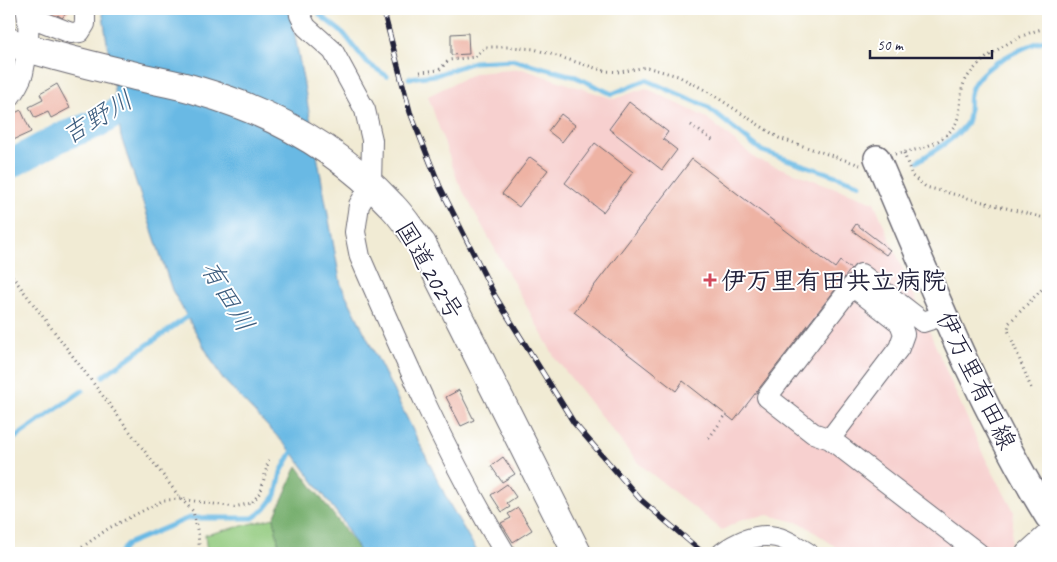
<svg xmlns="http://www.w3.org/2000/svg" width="1057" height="562" viewBox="0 0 1057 562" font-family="Caveat,'Klee One',sans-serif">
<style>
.built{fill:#f7d0cf}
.green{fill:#90c97c;stroke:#59765c}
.forest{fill:#74ad6c;stroke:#4b6854}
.water{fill:#69b9e4;stroke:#466e90}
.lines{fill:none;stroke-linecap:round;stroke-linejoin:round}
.stream{stroke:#69b9e4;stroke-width:5}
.river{stroke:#69b9e4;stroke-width:29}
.building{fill:#eeb3a4}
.minor-casing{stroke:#6a6871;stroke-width:22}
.major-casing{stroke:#6a6871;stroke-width:28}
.highway-casing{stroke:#6a6871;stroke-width:30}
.path{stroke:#6a6871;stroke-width:3;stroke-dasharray:1 4;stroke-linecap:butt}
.minor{stroke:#fff;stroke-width:20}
.major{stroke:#fff;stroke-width:25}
.highway{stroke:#fff;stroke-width:28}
.rail-casing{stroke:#22223b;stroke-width:5.5}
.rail{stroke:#fff;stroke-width:4;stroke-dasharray:11;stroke-linecap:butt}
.poi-dot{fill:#d1495b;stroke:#fff;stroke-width:2}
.labels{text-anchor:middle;stroke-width:4;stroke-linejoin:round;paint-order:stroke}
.street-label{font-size:25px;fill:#22223b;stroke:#fff}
.poi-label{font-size:25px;font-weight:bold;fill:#22223b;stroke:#fff;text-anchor:start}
.water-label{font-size:26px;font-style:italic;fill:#3e5e7f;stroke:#fff}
</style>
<rect width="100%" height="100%" fill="#fff"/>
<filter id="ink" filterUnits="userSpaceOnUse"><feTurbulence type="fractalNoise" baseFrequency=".02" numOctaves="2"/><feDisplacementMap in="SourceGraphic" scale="10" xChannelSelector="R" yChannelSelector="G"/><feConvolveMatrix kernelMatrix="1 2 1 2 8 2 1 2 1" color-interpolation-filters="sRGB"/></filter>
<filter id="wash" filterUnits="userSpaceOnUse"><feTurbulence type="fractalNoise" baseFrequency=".0096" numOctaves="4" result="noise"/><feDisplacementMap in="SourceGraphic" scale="20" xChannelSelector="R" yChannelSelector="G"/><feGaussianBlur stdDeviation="1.12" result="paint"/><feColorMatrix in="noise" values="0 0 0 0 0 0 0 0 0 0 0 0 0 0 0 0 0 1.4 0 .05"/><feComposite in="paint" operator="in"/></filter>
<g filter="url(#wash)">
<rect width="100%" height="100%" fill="#f1ebd4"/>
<path class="built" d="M522 69 614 99 646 88 707 118 756 159 874 202 948 375 982 452 1014 512 1011 542 1002 553H845L801 523 768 515 743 519 722 530 638 463 555 358 458 182 428 96 475 73Z"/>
<path class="green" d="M274 518 280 553H207L205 535Z"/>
<path class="forest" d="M297 466 362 553H280L274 518Z"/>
<path class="water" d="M102 9H290L341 285 450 505 478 553H360L342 520 292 452 221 377 172 290 121 137Z"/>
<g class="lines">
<path class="stream" d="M320 15 344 34 367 63 387 76
M409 78 436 75 474 62 515 60 576 77 612 94 646 80 706 106 762 151 860 184
M918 161C935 150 953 141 966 124 972 115 967 100 971 90 980 65 1024 47 1048 39
M103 376 187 317
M9 442 82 391
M120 553 127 544 189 518H253L265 509 276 495 281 472 292 452"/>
<path class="river" d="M9 165 61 137 96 124 117 112 147 86"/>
</g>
<g id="blocks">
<path class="building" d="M41 9H70L62 18 58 15 54 19Z
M468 33 469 54 451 55V34Z
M57 84 70 108 51 118 48 112 35 118 29 107 43 100 40 94Z
M629 102 668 132 663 139 677 150 662 170 609 129Z
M21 110 31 132 9 142V122H10L9 116Z
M561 114 575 125 562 142 548 131Z
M595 143 633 172 603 212 565 183Z
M530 157 548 170 519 207 502 194Z
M692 159 835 268 840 261 851 269 734 421 683 381 676 391 574 312Z
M856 224 890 250 886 255 852 230Z
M459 390 474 420 461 426 446 397Z
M503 457 515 474 502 482 491 466Z
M507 484 516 497 507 503 510 507 502 512 491 495Z
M518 508 532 530 513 542 501 523 511 518 508 514Z"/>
</g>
</g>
<g filter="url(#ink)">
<use href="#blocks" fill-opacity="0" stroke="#6a6871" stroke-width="1"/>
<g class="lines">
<defs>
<path id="minor" d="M299 9 300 15 306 27 333 51 365 110 372 140 371 185 359 205 355 232 360 257C404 358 448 459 505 553
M28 16 71 33 80 32 85 24V9
M9 98C15 90 20 82 23 73 27 56 31 26 26 9
M861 274 923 322 945 315
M830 439 899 348 904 334 900 323 852 286 767 397 813 433 830 439 978 553
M722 553C737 542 756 533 776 537 787 539 799 548 808 553
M1026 553 1048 533"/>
<path id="major" d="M877 158C929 279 978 404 1048 517"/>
<path id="highway" d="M9 42C53 57 98 67 144 78 162 82 181 85 199 91 272 112 339 149 392 206 403 217 412 232 422 244L577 553"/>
</defs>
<use href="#minor" class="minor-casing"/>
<use href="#major" class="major-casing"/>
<use href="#highway" class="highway-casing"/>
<path class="path" d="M420 72 439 70 449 60 475 57 485 47H511L534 49 605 71 620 72 646 67 678 76 707 91 779 138 860 165
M691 125 715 142
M904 153 912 176 926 187 1048 219
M895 154C920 150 953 142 959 114 961 104 960 92 964 83 975 59 1023 31 1048 28
M9 272 181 499 193 511 198 534 200 553
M1031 388 1008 330 1009 323 1048 283
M709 438 725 416
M9 547 13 553
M74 553 109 528 164 500 181 499 234 507 252 503 261 491 269 458"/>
<use href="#minor" class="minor"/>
<use href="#major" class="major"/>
<use href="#highway" class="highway"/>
<defs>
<path id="rail" d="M383 9 410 112 440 187 495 296 574 423 640 499 703 553"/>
</defs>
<use href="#rail" class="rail-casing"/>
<use href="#rail" class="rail"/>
</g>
</g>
<path class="poi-dot" d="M707.5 272.5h5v5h5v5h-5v5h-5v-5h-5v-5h5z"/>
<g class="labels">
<g class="street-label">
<text transform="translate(430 270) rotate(60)" y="9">国道202号</text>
<text transform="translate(977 380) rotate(64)" y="9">伊万里有田線</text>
</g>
<g class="poi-label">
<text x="721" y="289">伊万里有田共立病院</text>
</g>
<g class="water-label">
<text transform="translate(97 117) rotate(-31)" y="9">吉野川</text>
<text transform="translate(228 296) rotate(59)" y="9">有田川</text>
</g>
</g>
<rect width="1057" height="562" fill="none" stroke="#fff" stroke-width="30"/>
<path d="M870 50v8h122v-8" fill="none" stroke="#22223b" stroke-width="2.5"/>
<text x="877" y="50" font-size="15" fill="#22223b" stroke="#ffffff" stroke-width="4" paint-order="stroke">50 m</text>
</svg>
